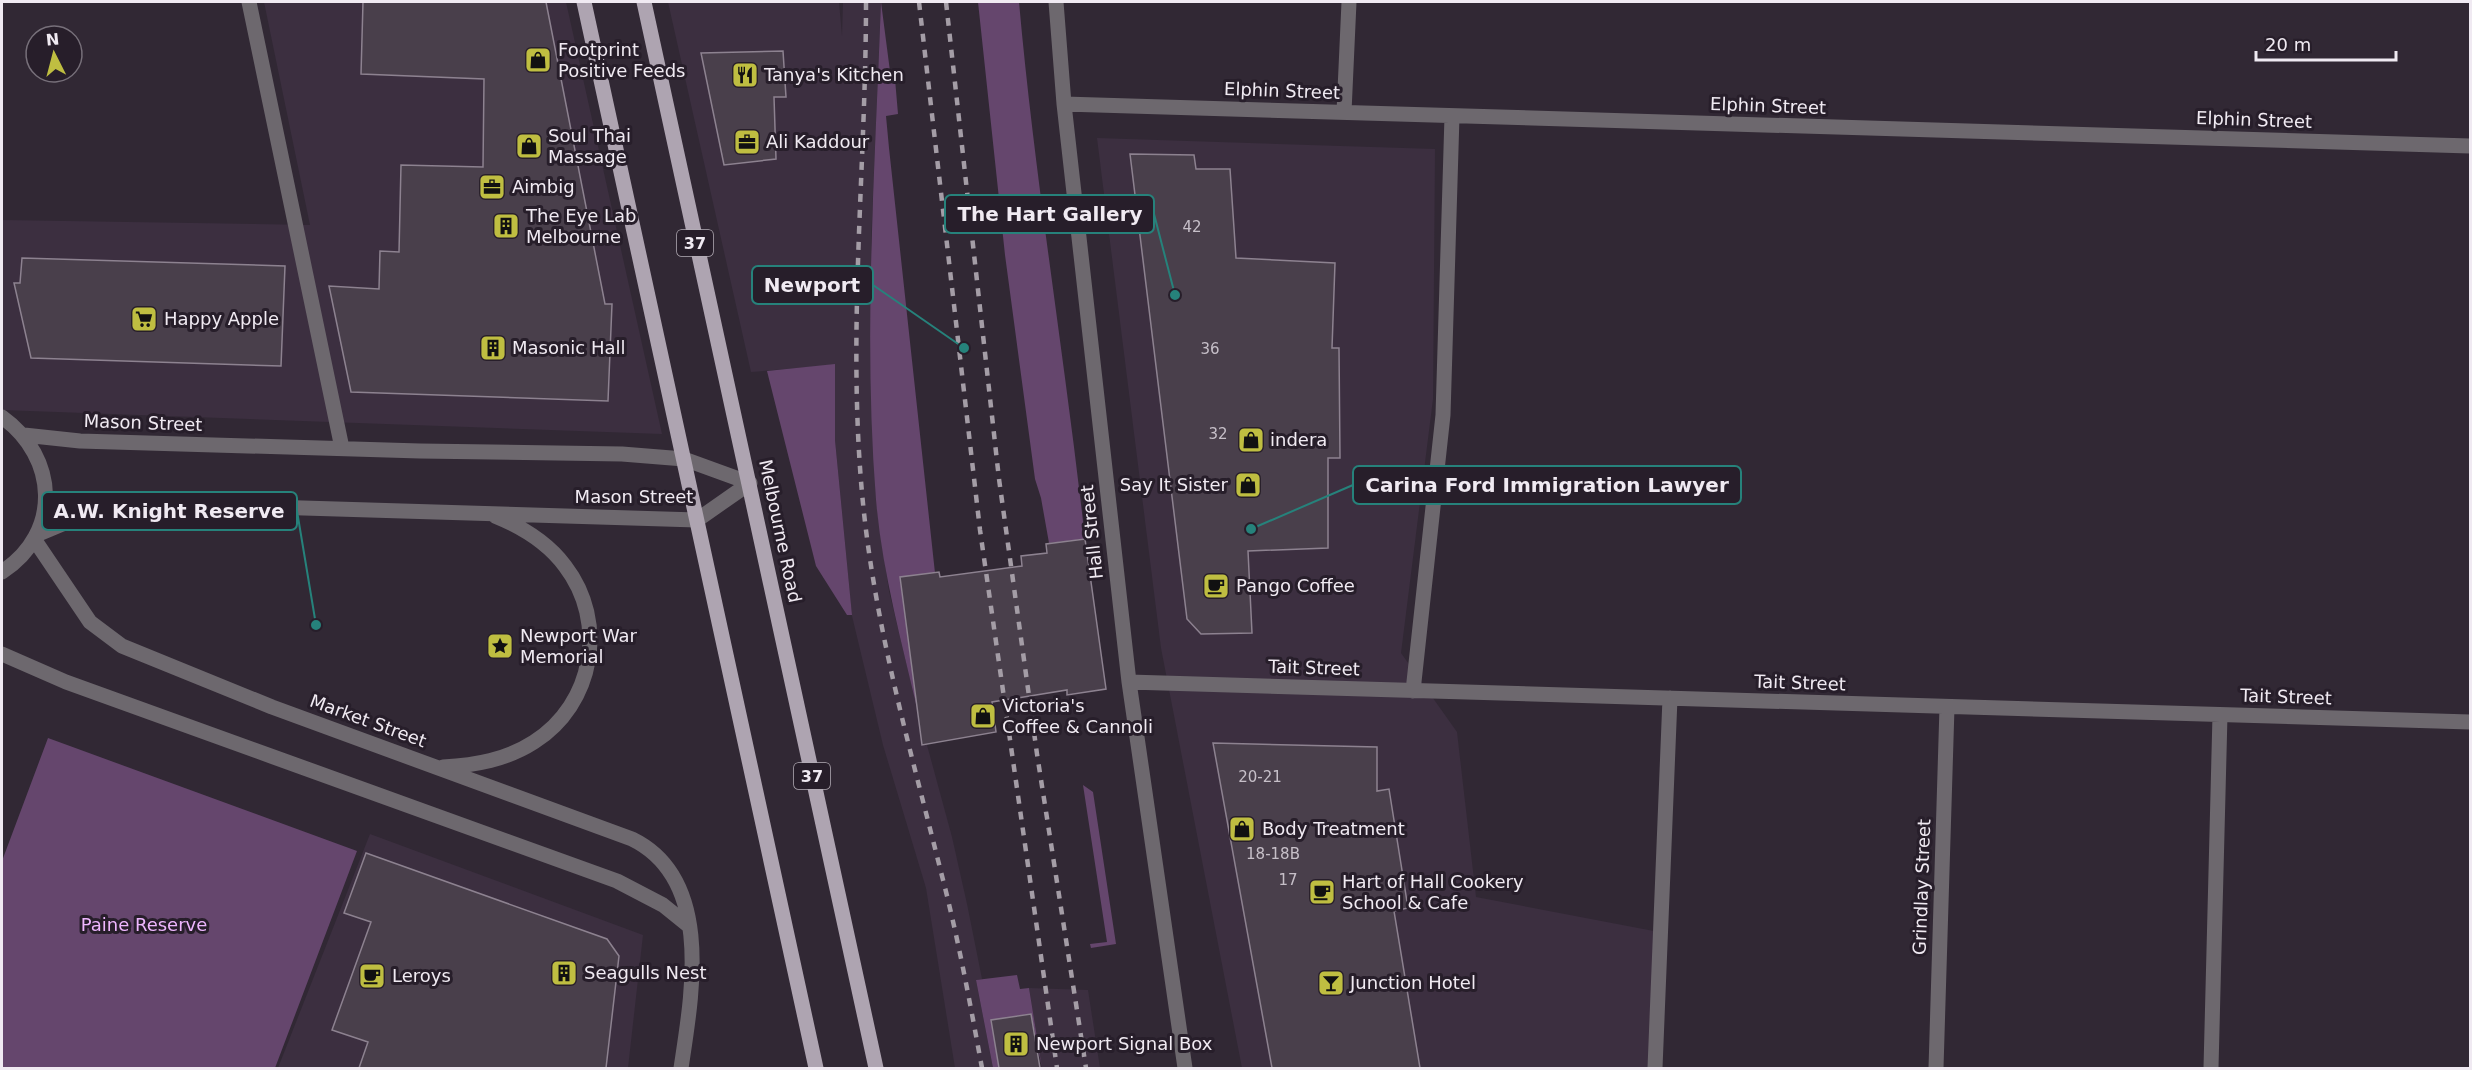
<svg xmlns="http://www.w3.org/2000/svg" width="2472" height="1070" viewBox="0 0 2472 1070" font-family="'DejaVu Sans',sans-serif">
<style>
.built{fill:#3c2f40}
.green{fill:#65466d}
.building{fill:#493f4b;stroke:#8d8290;stroke-width:1.5}
.lines{fill:none;stroke-linecap:round;stroke-linejoin:round}
.minor{stroke:#6d686e;stroke-width:15}
.major{stroke:#aea4b1;stroke-width:15}
.rail{stroke:#a49da6;stroke-width:4.5;stroke-dasharray:8 8;stroke-linecap:butt}
.labels{text-anchor:middle;stroke-width:6;stroke-linejoin:round;paint-order:stroke}
.number-label{font-size:15px;fill:#c6bfc8}
.shield{fill:#271e2a;stroke:#b4adb6;stroke-width:1.5}
.shield-label{font-size:16px;font-weight:bold;fill:#f0eaf2}
.poi-label{font-size:18px;fill:#f0eaf2;stroke:#271e2a;text-anchor:start}
.street-label{font-size:18px;fill:#f0eaf2;stroke:#271e2a}
.park-label{font-size:18px;fill:#eeb6fe;stroke:#271e2a}
.leader{fill:none;stroke:#26827b;stroke-width:2}
.callout-dot{fill:#26827b;stroke:#271e2a;stroke-width:2}
.callout{fill:#271e2a;stroke:#26827b;stroke-width:2}
.callout-label{font-size:20px;text-anchor:middle;font-weight:bold;fill:#f0eaf2}
</style>
<rect width="100%" height="100%" fill="#312834"/>
<path class="built" d="M264 2H566L662 434 2 410V220L310 225Z
M668 2H839L842 36 843 2H881L871 244 872 385 876 501 889 591 917 708 922 745H927L952 837 967 904 982 979 976 980 993 1068H955L926 888 883 745 852 616 835 440V365L751 372Z
M1097 138 1435 149 1433 399 1401 653 1457 732 1476 897 1659 932 1649 1068H1242L1161 648Z
M370 834 643 935 628 1068H278Z
M1029 988 1088 990 1100 1068H1042Z"/>
<path class="green" d="M881 2 891 79H895L898 114 886 116 889 148 935 573 900 577 917 708C901 640 882 570 876 500 863 334 875 167 881 2Z
M978 2H1019C1035 181 1065 359 1085 539L1049 543 1041 498 1035 479 1005 255Z
M835 364V440L852 615H847L816 566 767 371Z
M48 738 357 851 275 1068H2V861Z
M1083 785 1093 792 1116 944 1091 948 1090 944 1107 942Z
M1017 975 1020 989 1029 988 1042 1068 1031 1014 991 1020 999 1068H993L976 980Z"/>
<path class="building" d="M363 2H546L605 304H612L608 401 351 392 329 286 379 289 380 251 399 252 401 165 483 167 484 79 361 74Z
M783 51 786 97H774L776 159 724 165 701 53Z
M1130 154 1194 155 1196 169H1230L1236 258 1335 263 1332 348H1339L1340 458H1328V548L1248 551 1252 633 1201 634 1187 619Z
M22 258 285 266 281 366 31 358 14 283H20Z
M1085 539 1106 689 1067 695V690L992 702 996 732 922 745 900 577 939 572 940 577 1022 566 1021 556 1047 553 1046 544Z
M1213 743 1377 747V791L1389 789 1408 908 1394 911 1420 1068H1272Z
M366 853 607 939 619 956 606 1068H359L368 1042 332 1030 371 922 344 913Z
M1031 1014 1040 1068H999L991 1020Z"/>
<g class="lines">
<path class="minor" d="M249 2 342 448
M1056 2 1064 104 1129 682 1185 1068
M1064 104 2470 146
M1344 112 1349 2
M2 417C58 457 62 533 2 572
M24 435 80 441 420 451 622 454 684 459 750 483
M36 535 98 509 149 499 237 506 697 520 750 483
M34 539 90 622 122 646 272 707 632 839C714 879 692 995 681 1068
M2 654 66 682 617 881 663 905 689 926
M1129 682 2470 722
M1413 691 1443 415 1452 116
M443 767C476 765 506 760 534 742 594 704 608 622 565 566 548 543 522 527 495 516
M1655 1068 1670 698
M1936 1068 1947 707
M2211 1068 2220 715"/>
<path class="major" d="M584 2 816 1068
M644 2 876 1068"/>
<path class="rail" d="M866 2C866 175 845 349 865 522 879 641 912 756 941 872 958 937 970 1003 982 1068
M919 2 980 530 1057 1068
M946 2 999 479 1037 754 1086 1068"/>
</g>
<defs>
<symbol id="shop-square" viewBox="-11 -11 22 22"><rect x="-9" y="-9" width="18" height="18" rx="4" fill="#bfbe41" stroke="#271e2a"/><path d="M-5-2.5h2.3a2.7 3.5 0 0 1 5.4 0H5L5.5 6h-11ZM-1.5-2.5h3a1.5 2.3 0 0 0-3 0Z" fill="#111"/></symbol>
<symbol id="restaurant-square" viewBox="-11 -11 22 22"><rect x="-9" y="-9" width="18" height="18" rx="4" fill="#bfbe41" stroke="#271e2a"/><path d="M-5-6h1v4h1v-4h1v4h1v-4h1v5L-1.5 .5V6h-2V.5L-5-1ZM5-6V6H3V1.5H1.5Q1.5-4 5-6Z" fill="#111"/></symbol>
<symbol id="office-square" viewBox="-11 -11 22 22"><rect x="-9" y="-9" width="18" height="18" rx="4" fill="#bfbe41" stroke="#271e2a"/><path d="M-6-3h4V-5.5h4V-3h4V5H-6ZM-1-4.5V-3h2v-1.5ZM-6 0V1H6V0Z" fill="#111"/></symbol>
<symbol id="building-square" viewBox="-11 -11 22 22"><rect x="-9" y="-9" width="18" height="18" rx="4" fill="#bfbe41" stroke="#271e2a"/><path d="M-4-6H4V6H1V3H-1V6H-4ZM-2.5-4.3h1.7v1.8h-1.7ZM.8-4.3h1.7v1.8H.8ZM-2.5-1h1.7V.8h-1.7ZM.8-1h1.7V.8H.8Z" fill="#111"/></symbol>
<symbol id="supermarket-square" viewBox="-11 -11 22 22"><rect x="-9" y="-9" width="18" height="18" rx="4" fill="#bfbe41" stroke="#271e2a"/><path d="M-6-5.5h2.5l.6 2H6L4.5 2H-2.5L-4.4-4H-6ZM-1.5 3.2a1.3 1.3 0 1 0 .1 0ZM3 3.2a1.3 1.3 0 1 0 .1 0Z" fill="#111"/></symbol>
<symbol id="cafe-square" viewBox="-11 -11 22 22"><rect x="-9" y="-9" width="18" height="18" rx="4" fill="#bfbe41" stroke="#271e2a"/><path d="M-5.5-4.5H6V0H3Q3 3.5 0 3.5H-2.5Q-5.5 3.5-5.5 0ZM3-3.2v2h1.7v-2ZM-6 4.5H4V6H-6Z" fill="#111"/></symbol>
<symbol id="sight-square" viewBox="-11 -11 22 22"><rect x="-9" y="-9" width="18" height="18" rx="4" fill="#bfbe41" stroke="#271e2a"/><path d="M0-6L1.8-2.2L6-1.7L2.9 1.2L3.7 5.4L0 3.3L-3.7 5.4L-2.9 1.2L-6-1.7L-1.8-2.2Z" fill="#111"/></symbol>
<symbol id="bar-square" viewBox="-11 -11 22 22"><rect x="-9" y="-9" width="18" height="18" rx="4" fill="#bfbe41" stroke="#271e2a"/><path d="M-6-5H6L.8 .8V4.5H3.5V6h-7V4.5H-.8V.8Z" fill="#111"/></symbol>
</defs>
<g fill-rule="evenodd">
<use href="#shop-square" x="523" y="45" width="30" height="30"/>
<use href="#restaurant-square" x="730" y="60" width="30" height="30"/>
<use href="#office-square" x="732" y="127" width="30" height="30"/>
<use href="#shop-square" x="514" y="131" width="30" height="30"/>
<use href="#office-square" x="477" y="172" width="30" height="30"/>
<use href="#building-square" x="491" y="211" width="30" height="30"/>
<use href="#supermarket-square" x="129" y="304" width="30" height="30"/>
<use href="#building-square" x="478" y="333" width="30" height="30"/>
<use href="#shop-square" x="1236" y="425" width="30" height="30"/>
<use href="#shop-square" x="1233" y="470" width="30" height="30"/>
<use href="#cafe-square" x="1201" y="571" width="30" height="30"/>
<use href="#sight-square" x="485" y="631" width="30" height="30"/>
<use href="#shop-square" x="968" y="701" width="30" height="30"/>
<use href="#shop-square" x="1227" y="814" width="30" height="30"/>
<use href="#cafe-square" x="1307" y="877" width="30" height="30"/>
<use href="#building-square" x="549" y="958" width="30" height="30"/>
<use href="#cafe-square" x="357" y="961" width="30" height="30"/>
<use href="#bar-square" x="1316" y="968" width="30" height="30"/>
<use href="#building-square" x="1001" y="1029" width="30" height="30"/>
</g>
<g class="labels">
<g class="number-label">
<text x="1192" y="232">42</text>
<text x="1210" y="354">36</text>
<text x="1218" y="439">32</text>
<text x="1260" y="782">20-21</text>
<text x="1273" y="859">18-18B</text>
<text x="1288" y="885">17</text>
</g>
<g class="shield">
<rect x="677" y="230" width="36" height="26" rx="4.5"/>
<rect x="794" y="763" width="36" height="26" rx="4.5"/>
</g>
<g class="shield-label">
<text x="695" y="249">37</text>
<text x="812" y="782">37</text>
</g>
<g class="poi-label">
<text x="558" y="56">Footprint<tspan x="558" dy="21">Positive Feeds</tspan></text>
<text x="764" y="81">Tanya's Kitchen</text>
<text x="548" y="142">Soul Thai<tspan x="548" dy="21">Massage</tspan></text>
<text x="766" y="148">Ali Kaddour</text>
<text x="512" y="193">Aimbig</text>
<text x="526" y="222">The Eye Lab<tspan x="526" dy="21">Melbourne</tspan></text>
<text x="164" y="325">Happy Apple</text>
<text x="512" y="354">Masonic Hall</text>
<text x="1270" y="446">indera</text>
<text x="1228" y="491" text-anchor="end">Say It Sister</text>
<text x="1236" y="592">Pango Coffee</text>
<text x="520" y="642">Newport War<tspan x="520" dy="21">Memorial</tspan></text>
<text x="1002" y="712">Victoria's<tspan x="1002" dy="21">Coffee &amp; Cannoli</tspan></text>
<text x="1262" y="835">Body Treatment</text>
<text x="1342" y="888">Hart of Hall Cookery<tspan x="1342" dy="21">School &amp; Cafe</tspan></text>
<text x="584" y="979">Seagulls Nest</text>
<text x="392" y="982">Leroys</text>
<text x="1350" y="989">Junction Hotel</text>
<text x="1036" y="1050">Newport Signal Box</text>
</g>
<g class="street-label">
<text transform="translate(1282 91) rotate(2)" y="6">Elphin Street</text>
<text transform="translate(1768 106) rotate(2)" y="6">Elphin Street</text>
<text transform="translate(2254 120) rotate(2)" y="6">Elphin Street</text>
<text transform="translate(143 423) rotate(2)" y="6">Mason Street</text>
<text x="634" y="503">Mason Street</text>
<text transform="translate(780 531) rotate(78)" y="6">Melbourne Road</text>
<text transform="translate(1092 532) rotate(-96)" y="6">Hall Street</text>
<text transform="translate(1314 668) rotate(2)" y="6">Tait Street</text>
<text transform="translate(1800 683) rotate(2)" y="6">Tait Street</text>
<text transform="translate(2286 697) rotate(2)" y="6">Tait Street</text>
<text transform="translate(368 721) rotate(20)" y="6">Market Street</text>
<text transform="translate(1922 887) rotate(-88)" y="6">Grindlay Street</text>
</g>
<g class="park-label">
<text x="144" y="931">Paine Reserve</text>
</g>
</g>
<path class="leader" d="M1175 295L1154 214M964 348L873 285M1251 529L1353 485M316 625L297 511"/>
<g class="callout-dot">
<circle cx="1175" cy="295" r="6"/>
<circle cx="964" cy="348" r="6"/>
<circle cx="1251" cy="529" r="6"/>
<circle cx="316" cy="625" r="6"/>
</g>
<g class="callout">
<rect x="945" y="195" width="209" height="38" rx="6"/>
<rect x="752" y="266" width="121" height="38" rx="6"/>
<rect x="1353" y="466" width="388" height="38" rx="6"/>
<rect x="42" y="492" width="255" height="38" rx="6"/>
</g>
<g class="callout-label">
<text x="1050" y="221">The Hart Gallery</text>
<text x="812" y="292">Newport</text>
<text x="1547" y="492">Carina Ford Immigration Lawyer</text>
<text x="169" y="518">A.W. Knight Reserve</text>
</g>
<rect width="2472" height="1070" fill="none" stroke="#f0eaf2" stroke-width="6"/>
<g transform="translate(54 54) rotate(354)"><circle r="28" fill="#271e2a" stroke="#77707a" stroke-width="1.5"/>
<path d="M0-4.5L10 22L0 15L-10 22Z" fill="#bfbe41"/>
<text y="-9" font-size="16" font-weight="bold" text-anchor="middle" fill="#f0eaf2">N</text>
</g>
<path d="M2256 51v9h140v-9" fill="none" stroke="#f0eaf2" stroke-width="3"/>
<text x="2265" y="51" font-size="18" fill="#f0eaf2" stroke="#271e2a" stroke-width="4.5" paint-order="stroke">20 m</text>
</svg>
